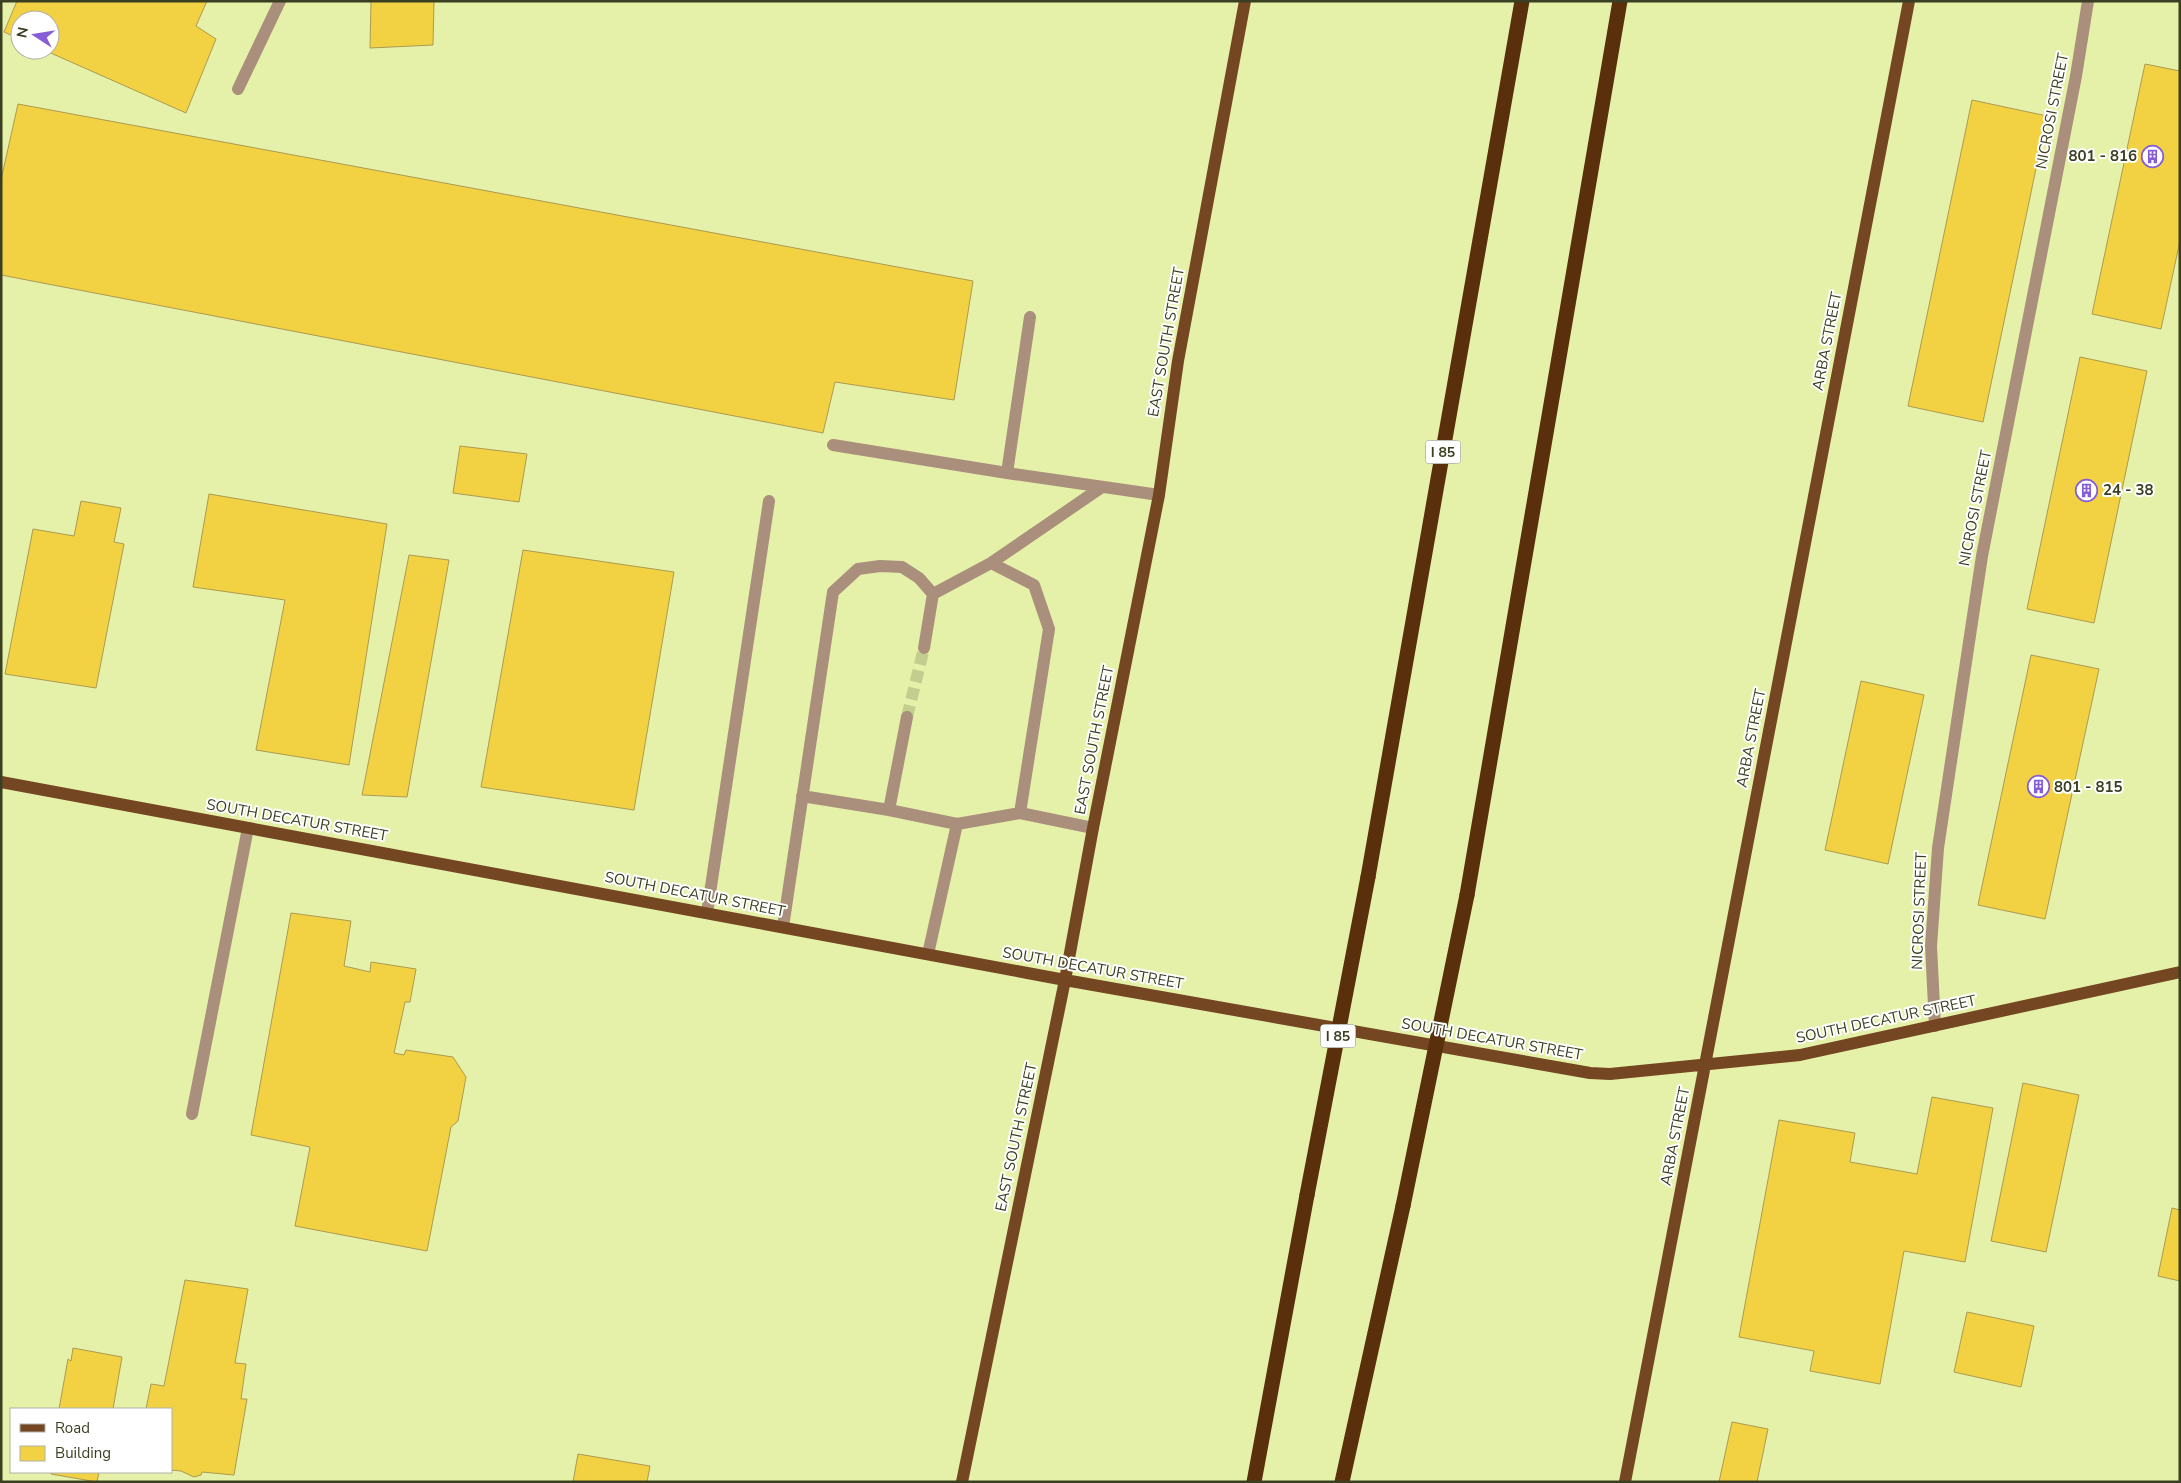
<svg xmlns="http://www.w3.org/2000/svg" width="2181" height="1483" viewBox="0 0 2181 1483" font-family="'Nunito Sans',sans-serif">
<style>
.building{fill:#f2d242;stroke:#ab9a52}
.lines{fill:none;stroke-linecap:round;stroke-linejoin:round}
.minor-tunnel{stroke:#c3cd8d;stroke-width:12;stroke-dasharray:12 6;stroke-linecap:butt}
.minor{stroke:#ab8f7d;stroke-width:12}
.major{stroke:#744622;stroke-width:12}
.highway{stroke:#592f0c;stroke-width:15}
.highway-bridge{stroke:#592f0c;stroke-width:15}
.labels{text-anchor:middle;stroke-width:4;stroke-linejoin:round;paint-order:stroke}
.shield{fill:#fff;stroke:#767964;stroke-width:1}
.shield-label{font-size:14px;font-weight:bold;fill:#3b3f21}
.street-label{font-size:15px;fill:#3b3f21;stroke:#fff}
.poi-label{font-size:15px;font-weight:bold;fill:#3b3f21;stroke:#fff;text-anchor:start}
</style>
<rect width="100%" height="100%" fill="#e5f1a8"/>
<path class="building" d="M17 1H207L196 26 216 39 186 113 44 50H50V20H20V39L4 32Z
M371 1H434L433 45 370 48Z
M2145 64 2180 71V241L2161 329 2092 314Z
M1972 100 2047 116 1983 422 1908 406Z
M18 104 973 281 954 400 835 382 823 433 1 275V180Z
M2080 357 2147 371 2094 623 2027 609Z
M460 446 527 454 519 502 453 493Z
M209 494 387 524 349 765 256 750 285 600 193 587Z
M81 501 121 508 114 542 124 544 96 688 5 674 33 529 74 536Z
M523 550 674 572 634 810 481 787Z
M409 555 449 560 407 797 362 795Z
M2031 655 2099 669 2045 919 1978 905Z
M1861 681 1924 695 1888 864 1825 850Z
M291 913 351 921 344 966 370 972 371 962 416 969 410 1002H405L394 1053 404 1055 406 1050 453 1057 466 1077 458 1121 451 1127 427 1251 295 1226 310 1147 251 1135Z
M2023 1083 2079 1095 2046 1252 1991 1241Z
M1932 1097 1993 1108 1965 1262 1904 1251 1880 1384 1810 1371 1814 1351 1739 1337 1779 1120 1855 1133 1850 1162 1917 1174Z
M2172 1208 2180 1210V1281L2158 1276Z
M185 1280 248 1289 235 1363 246 1364 241 1399H247L234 1475 202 1472 201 1475 194 1477 181 1471 171 1470V1409H146L151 1384 164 1386Z
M1967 1312 2034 1326 2021 1387 1954 1372Z
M73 1348 122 1357 113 1409H59L68 1359 71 1361Z
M1732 1422 1768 1429 1757 1482H1719Z
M578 1454 650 1466 647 1482H573Z
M51 1472H99L97 1482 51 1474Z"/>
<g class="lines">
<path class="minor-tunnel" d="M907 717 924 648"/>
<path class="minor" d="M238 89 280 1
M1030 317 1007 473 1159 495
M833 445 1007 473
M991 563 1034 585 1049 629 1020 813 1093 828
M933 594 991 563 1102 487
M802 796 889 810 957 824 928 954
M889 810 907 717
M957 824 1020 813
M707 913 769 501
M783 927 833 592 858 569 880 566 902 567 919 578 933 594 924 648
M1935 1026 1931 946 1938 848 1982 556 2076 76 2088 1
M192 1114 248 828"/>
<path class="major" d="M1 782 1065 980 1590 1073 1610 1074 1800 1055 2180 972
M962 1482 1065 980 1093 828 1159 495 1178 361 1245 1
M1625 1482 1909 1"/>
<path class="highway" d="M1368 877 1522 1
M1467 895 1620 1
M1254 1482 1307 1195
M1342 1482 1403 1206"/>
<path class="highway-bridge" d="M1307 1195 1368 877
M1403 1206 1467 895"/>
</g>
<defs>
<symbol id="building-ring" viewBox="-11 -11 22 22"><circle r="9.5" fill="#fff" stroke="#875dd7" stroke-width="1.5"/><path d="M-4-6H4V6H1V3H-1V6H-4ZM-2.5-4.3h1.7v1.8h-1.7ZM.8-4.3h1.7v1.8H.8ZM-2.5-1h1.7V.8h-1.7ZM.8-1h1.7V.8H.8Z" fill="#875dd7"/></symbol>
</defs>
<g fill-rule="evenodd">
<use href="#building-ring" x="2140" y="144" width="25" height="25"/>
<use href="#building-ring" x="2074" y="478" width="25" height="25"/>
<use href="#building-ring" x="2026" y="774" width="25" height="25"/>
</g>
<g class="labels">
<g class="shield">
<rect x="1425.5" y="440.5" width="35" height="23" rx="4"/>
<rect x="1320.5" y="1024.5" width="35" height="23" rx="4"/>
</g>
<g class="shield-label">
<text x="1443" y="457">I 85</text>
<text x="1338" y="1041">I 85</text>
</g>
<g class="street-label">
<text transform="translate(2052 111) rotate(-79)" y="5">NICROSI STREET</text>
<text transform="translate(1827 341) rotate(-79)" y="5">ARBA STREET</text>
<text transform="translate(1166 342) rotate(-80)" y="5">EAST SOUTH STREET</text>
<text transform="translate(1975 508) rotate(-79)" y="5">NICROSI STREET</text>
<text transform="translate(1751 738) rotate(-79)" y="5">ARBA STREET</text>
<text transform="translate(1094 740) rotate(-79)" y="5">EAST SOUTH STREET</text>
<text transform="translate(297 820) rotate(10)" y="5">SOUTH DECATUR STREET</text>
<text transform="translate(695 894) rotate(11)" y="5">SOUTH DECATUR STREET</text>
<text transform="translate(1919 911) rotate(-88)" y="5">NICROSI STREET</text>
<text transform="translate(1093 968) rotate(10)" y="5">SOUTH DECATUR STREET</text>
<text transform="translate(1886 1019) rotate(-12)" y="5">SOUTH DECATUR STREET</text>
<text transform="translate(1492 1039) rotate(10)" y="5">SOUTH DECATUR STREET</text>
<text transform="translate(1675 1136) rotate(-79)" y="5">ARBA STREET</text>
<text transform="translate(1016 1137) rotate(-78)" y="5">EAST SOUTH STREET</text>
</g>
<g class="poi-label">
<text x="2137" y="161" text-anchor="end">801 - 816</text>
<text x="2103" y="495">24 - 38</text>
<text x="2054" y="792">801 - 815</text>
</g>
</g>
<rect width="2181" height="1483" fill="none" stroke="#3b3f21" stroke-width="5"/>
<rect x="10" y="1408" width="162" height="65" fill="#ffffff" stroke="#b1b2a6"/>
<rect x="20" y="1424" width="25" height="8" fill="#744622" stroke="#b1b2a6"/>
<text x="55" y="1433" font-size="15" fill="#3b3f21">Road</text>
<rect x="20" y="1446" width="25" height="15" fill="#f2d242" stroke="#b1b2a6"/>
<text x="55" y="1458" font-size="15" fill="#3b3f21">Building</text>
<g transform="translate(35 35) rotate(282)"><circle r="24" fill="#ffffff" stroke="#b1b2a6"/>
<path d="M0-4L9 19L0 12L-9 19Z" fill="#875dd7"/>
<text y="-8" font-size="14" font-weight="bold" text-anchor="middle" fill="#3b3f21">N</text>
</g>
</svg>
